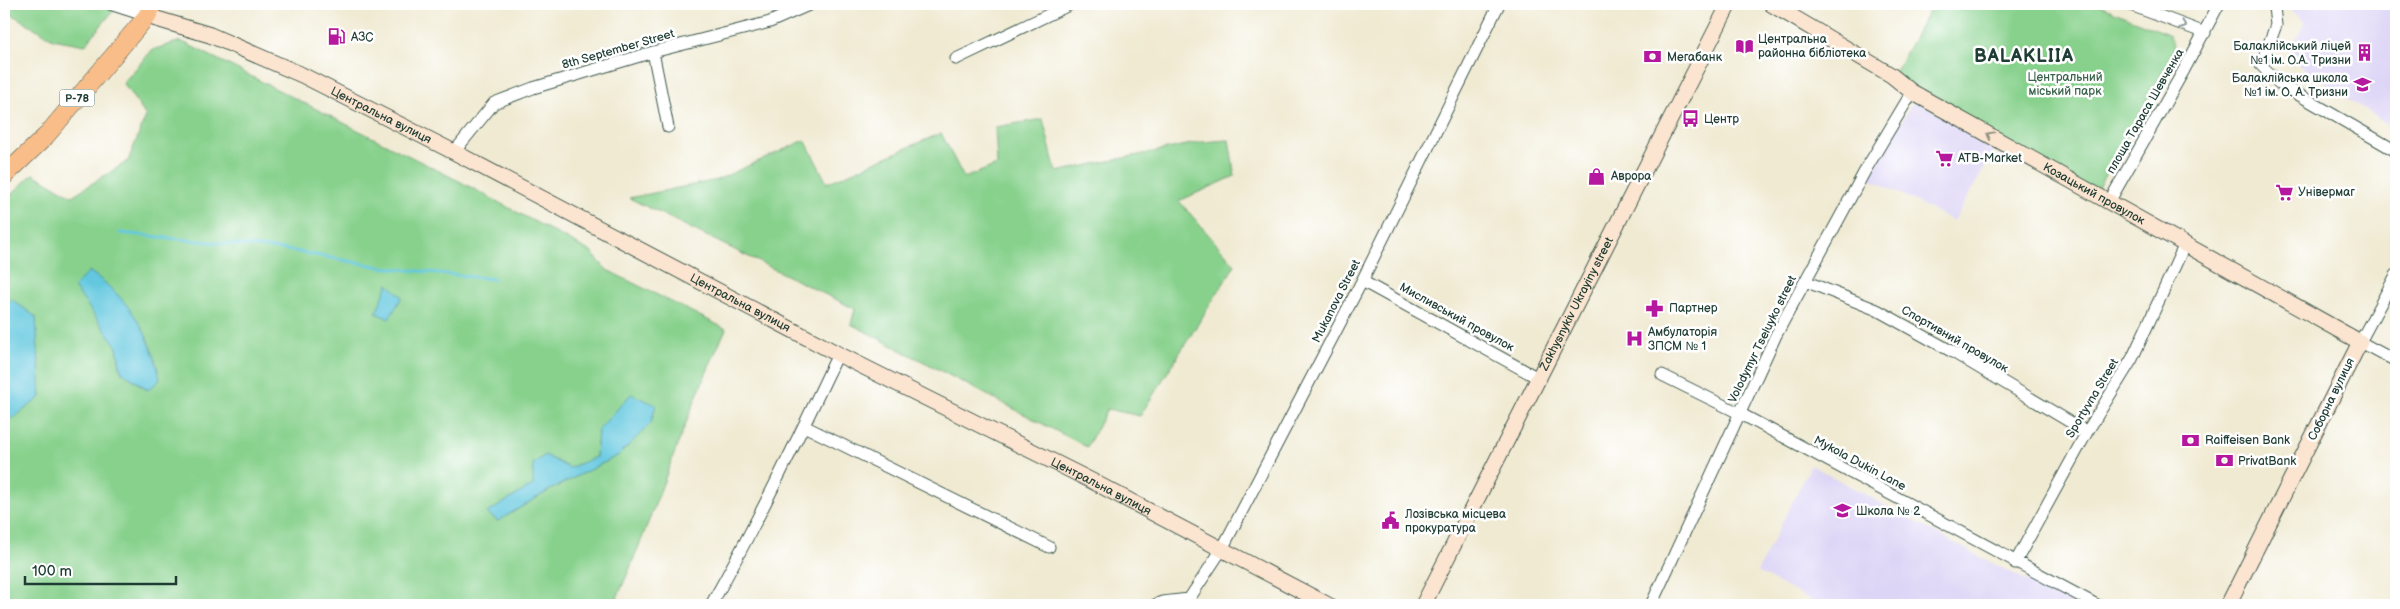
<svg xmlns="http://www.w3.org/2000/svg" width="2400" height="609" viewBox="0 0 2400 609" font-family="'Balsamiq Sans',sans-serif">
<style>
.built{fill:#ddd5f6}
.green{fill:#88d18d;stroke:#548760;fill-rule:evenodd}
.water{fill:#62c7df;stroke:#40828a}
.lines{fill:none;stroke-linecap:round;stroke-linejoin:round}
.stream{stroke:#62c7df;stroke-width:3}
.street-casing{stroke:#3e574c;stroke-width:13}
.secondary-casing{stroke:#3e574c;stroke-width:17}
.primary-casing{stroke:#3e574c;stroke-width:19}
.street{stroke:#fff;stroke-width:11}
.secondary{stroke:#fce5d0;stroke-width:15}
.primary{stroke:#f8bd89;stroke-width:18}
.oneway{stroke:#8f9e9a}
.oneway2{stroke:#8e9182}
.labels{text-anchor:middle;stroke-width:5;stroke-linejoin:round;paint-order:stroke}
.shield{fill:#fff;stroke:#627771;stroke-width:1}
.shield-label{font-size:11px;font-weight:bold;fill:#1f3d34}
.poi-label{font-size:12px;fill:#1f3d34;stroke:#fff;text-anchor:start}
.street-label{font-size:12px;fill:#1f3d34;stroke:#fff}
.park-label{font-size:12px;fill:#39624a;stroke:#fff}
.district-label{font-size:18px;font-weight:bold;letter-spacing:1px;fill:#1f3d34;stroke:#fff}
</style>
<rect width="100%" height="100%" fill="#fff"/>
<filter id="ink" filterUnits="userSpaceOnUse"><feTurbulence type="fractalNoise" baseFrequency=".02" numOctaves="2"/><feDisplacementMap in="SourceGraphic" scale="10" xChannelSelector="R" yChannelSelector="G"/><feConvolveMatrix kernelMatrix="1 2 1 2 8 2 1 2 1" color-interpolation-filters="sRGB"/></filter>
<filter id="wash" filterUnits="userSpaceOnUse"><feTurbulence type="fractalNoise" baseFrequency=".0096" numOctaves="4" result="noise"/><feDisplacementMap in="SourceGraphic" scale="20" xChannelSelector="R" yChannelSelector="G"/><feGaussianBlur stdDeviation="1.12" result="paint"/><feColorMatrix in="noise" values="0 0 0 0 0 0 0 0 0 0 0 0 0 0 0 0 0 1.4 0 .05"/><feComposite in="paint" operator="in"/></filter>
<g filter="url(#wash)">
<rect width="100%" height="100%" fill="#f0ead2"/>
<path class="built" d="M2283 4H2396V131L2287 57 2305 21Z
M1918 101 1997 146 1954 221 1869 178 1912 103Z
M1811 465 1982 558 2076 605H1821L1757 572Z"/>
<path class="green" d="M4 4H119L85 45 53 39 4 10Z
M1933 4H2095L2168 34 2173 41 2175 50 2095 193 1892 78Z
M181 41 459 181 591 252 607 270 726 329C683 419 655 515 614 605H4V413L12 419 11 299 4 311V201L33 174 72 196 128 161 146 116 123 83 152 50ZM117 347 147 390 121 371ZM598 430 619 455 548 491 498 521 488 513 533 485 596 457Z
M1043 119 1056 172 1201 142 1229 140 1235 176 1179 201 1235 265 1140 416 1107 409 1087 447 851 324 855 309 629 198 717 180 805 140 827 183 941 133 964 178 997 165 995 127Z"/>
<path class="water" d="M89 271C128 297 152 334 160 380L148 390 121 371 117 347 74 287Z
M388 284 402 297 389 319 376 313Z
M11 299 36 317 41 397 12 419 4 413V311Z
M631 394 656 405 651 423 619 455 548 491 498 521 487 513 533 485V464L545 455 569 468 596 457 598 430Z"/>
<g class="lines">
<path class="stream" d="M120 233 288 250 381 267 494 279"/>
</g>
</g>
<g filter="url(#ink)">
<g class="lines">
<defs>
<path id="street" d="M110 4 147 16
M2128 4 2205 33
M2270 4 2274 7 2276 25 2261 65 2280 84 2396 151
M653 52 668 127
M956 59 1071 4
M454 152 494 103 533 88 653 52 770 22 811 4
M2109 202 2184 70 2219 4
M2396 275 2360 342 2396 361
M1362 281 1538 378
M1805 281 1877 310 1951 351 2087 432
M1662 375 1741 414 2097 605
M804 426 1049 547
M2015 563 2087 432 2132 359 2185 244
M711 605C757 523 798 439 838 354
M1155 605 1162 602 1189 599
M1188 605 1189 599 1222 549 1362 281 1499 4
M1651 605 1776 335 1866 169 1912 92"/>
<g id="secondary">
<path id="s1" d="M1771 4 1891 75 1912 92 2360 342 2228 605"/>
<path id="s2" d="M147 16 210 35 302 75 454 152 838 354 1090 480 1328 605"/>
<path id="s3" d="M1423 605 1729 4"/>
</g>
<path id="primary" d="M4 176 45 137 147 16 153 4"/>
</defs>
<use href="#street" class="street-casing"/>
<use href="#secondary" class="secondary-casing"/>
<use href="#primary" class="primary-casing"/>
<use href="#street" class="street"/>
<use href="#secondary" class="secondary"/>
<use href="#primary" class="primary"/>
</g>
<defs><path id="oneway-chevron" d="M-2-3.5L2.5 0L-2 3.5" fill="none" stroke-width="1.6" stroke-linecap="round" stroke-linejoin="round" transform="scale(1.25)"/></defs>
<use class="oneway" href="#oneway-chevron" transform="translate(2183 25) rotate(20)"/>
<use class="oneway2" href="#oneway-chevron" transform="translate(1990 135) rotate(-151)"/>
</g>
<defs>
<symbol id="fuel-bare" viewBox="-9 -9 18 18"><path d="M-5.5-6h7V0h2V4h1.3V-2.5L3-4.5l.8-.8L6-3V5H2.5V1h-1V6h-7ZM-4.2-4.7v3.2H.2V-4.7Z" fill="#b5179e" stroke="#fff" stroke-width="2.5" paint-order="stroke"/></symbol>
<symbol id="library-bare" viewBox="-9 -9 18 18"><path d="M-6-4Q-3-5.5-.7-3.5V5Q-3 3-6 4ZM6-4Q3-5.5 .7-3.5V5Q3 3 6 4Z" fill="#b5179e" stroke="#fff" stroke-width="2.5" paint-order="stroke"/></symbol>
<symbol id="building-bare" viewBox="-9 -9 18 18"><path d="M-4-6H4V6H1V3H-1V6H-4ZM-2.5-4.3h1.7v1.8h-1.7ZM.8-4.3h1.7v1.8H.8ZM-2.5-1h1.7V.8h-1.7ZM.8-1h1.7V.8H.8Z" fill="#b5179e" stroke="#fff" stroke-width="2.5" paint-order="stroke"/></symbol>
<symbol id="bank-bare" viewBox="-9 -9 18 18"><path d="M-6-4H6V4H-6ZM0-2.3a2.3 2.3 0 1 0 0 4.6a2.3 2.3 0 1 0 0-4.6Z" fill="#b5179e" stroke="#fff" stroke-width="2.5" paint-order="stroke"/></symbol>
<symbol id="school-bare" viewBox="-9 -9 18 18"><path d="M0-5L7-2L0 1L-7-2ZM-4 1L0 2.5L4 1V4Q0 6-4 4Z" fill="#b5179e" stroke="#fff" stroke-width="2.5" paint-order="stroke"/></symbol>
<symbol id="bus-bare" viewBox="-9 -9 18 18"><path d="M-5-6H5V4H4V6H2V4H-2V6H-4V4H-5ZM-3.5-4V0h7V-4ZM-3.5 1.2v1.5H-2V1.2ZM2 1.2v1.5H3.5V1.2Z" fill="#b5179e" stroke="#fff" stroke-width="2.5" paint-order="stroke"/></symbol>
<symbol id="supermarket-bare" viewBox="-9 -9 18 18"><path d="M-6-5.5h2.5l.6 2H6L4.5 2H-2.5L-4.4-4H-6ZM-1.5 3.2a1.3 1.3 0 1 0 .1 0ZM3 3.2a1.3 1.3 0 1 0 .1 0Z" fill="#b5179e" stroke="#fff" stroke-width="2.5" paint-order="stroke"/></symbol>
<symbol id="shop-bare" viewBox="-9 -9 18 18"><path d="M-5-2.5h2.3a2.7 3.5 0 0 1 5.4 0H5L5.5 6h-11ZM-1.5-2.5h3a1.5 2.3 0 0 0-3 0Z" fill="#b5179e" stroke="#fff" stroke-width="2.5" paint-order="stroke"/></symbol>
<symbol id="pharmacy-bare" viewBox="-9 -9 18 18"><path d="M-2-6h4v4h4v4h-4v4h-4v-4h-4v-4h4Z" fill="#b5179e" stroke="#fff" stroke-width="2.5" paint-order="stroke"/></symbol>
<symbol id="hospital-bare" viewBox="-9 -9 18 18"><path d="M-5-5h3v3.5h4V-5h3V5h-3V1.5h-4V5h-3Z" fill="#b5179e" stroke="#fff" stroke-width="2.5" paint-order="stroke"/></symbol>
<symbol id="civic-bare" viewBox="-9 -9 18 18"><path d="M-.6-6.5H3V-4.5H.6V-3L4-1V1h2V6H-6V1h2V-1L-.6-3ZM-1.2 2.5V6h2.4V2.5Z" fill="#b5179e" stroke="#fff" stroke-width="2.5" paint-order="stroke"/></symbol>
</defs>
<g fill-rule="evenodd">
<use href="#fuel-bare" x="324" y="24" width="25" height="25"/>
<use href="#library-bare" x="1732" y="34" width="25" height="25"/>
<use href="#building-bare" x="2352" y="40" width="25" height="25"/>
<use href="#bank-bare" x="1640" y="44" width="25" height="25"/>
<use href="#school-bare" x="2350" y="72" width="25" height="25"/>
<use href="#bus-bare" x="1678" y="106" width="25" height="25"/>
<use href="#supermarket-bare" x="1932" y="146" width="25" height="25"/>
<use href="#shop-bare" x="1584" y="164" width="25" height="25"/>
<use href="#supermarket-bare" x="2272" y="180" width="25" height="25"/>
<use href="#pharmacy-bare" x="1642" y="296" width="25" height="25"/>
<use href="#hospital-bare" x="1622" y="326" width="25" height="25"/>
<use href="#bank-bare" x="2178" y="428" width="25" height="25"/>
<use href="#bank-bare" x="2212" y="448" width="25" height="25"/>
<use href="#school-bare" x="1830" y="498" width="25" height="25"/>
<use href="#civic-bare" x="1378" y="508" width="25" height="25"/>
</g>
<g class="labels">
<rect class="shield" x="59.5" y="89.5" width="35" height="17" rx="4"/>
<g class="shield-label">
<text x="77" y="102">Р-78</text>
</g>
<g class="poi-label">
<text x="351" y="41">АЗС</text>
<text x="1758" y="43">Центральна<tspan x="1758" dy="14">районна бібліотека</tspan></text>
<text x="2351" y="50" text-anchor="end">Балаклійський ліцей<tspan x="2351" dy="14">№1 ім. О.А. Тризни</tspan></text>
<text x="1667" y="61">Мегабанк</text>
<text x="2348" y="82" text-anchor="end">Балаклійська школа<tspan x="2348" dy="14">№1 ім. О. А. Тризни</tspan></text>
<text x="1704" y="123">Центр</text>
<text x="1958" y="162">ATB-Market</text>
<text x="1611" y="180">Аврора</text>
<text x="2298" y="196">Універмаг</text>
<text x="1669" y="312">Партнер</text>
<text x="1648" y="336">Амбулаторія<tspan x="1648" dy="14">ЗПСМ № 1</tspan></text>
<text x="2205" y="444">Raiffeisen Bank</text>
<text x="2238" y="465">PrivatBank</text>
<text x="1856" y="515">Школа № 2</text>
<text x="1405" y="518">Лозівська місцева<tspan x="1405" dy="14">прокуратура</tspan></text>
</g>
<g class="street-label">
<text transform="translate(618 49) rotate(-16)" y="4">8th September Street</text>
<text transform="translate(2145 111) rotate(-60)" y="4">площа Тараса Шевченка</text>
<text dy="4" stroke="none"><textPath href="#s2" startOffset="255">Центральна вулиця</textPath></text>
<text dy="4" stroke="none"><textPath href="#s1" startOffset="375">Козацький провулок</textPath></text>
<text transform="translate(1336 301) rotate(-63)" y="4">Mukanova Street</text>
<text dy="4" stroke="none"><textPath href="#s2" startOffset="660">Центральна вулиця</textPath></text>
<text dy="4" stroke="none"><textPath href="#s3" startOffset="338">Zakhysnykiv Ukrayiny street</textPath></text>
<text transform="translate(1457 317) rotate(29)" y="4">Мисливський провулок</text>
<text transform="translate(1762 339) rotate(-64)" y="4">Volodymyr Tseluyko street</text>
<text transform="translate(1955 339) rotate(30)" y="4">Спортивний провулок</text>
<text transform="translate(2092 398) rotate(-59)" y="4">Sportyvna Street</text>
<text transform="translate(2331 399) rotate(-64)" y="4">Соборна вулиця</text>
<text transform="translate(1860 463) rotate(28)" y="4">Mykola Dukin Lane</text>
<text dy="4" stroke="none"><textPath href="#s2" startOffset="1065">Центральна вулиця</textPath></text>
</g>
<g class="park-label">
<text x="2065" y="81">Центральний<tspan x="2065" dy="14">міський парк</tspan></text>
</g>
<g class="district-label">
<text x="2024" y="62">BALAKLIIA</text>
</g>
</g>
<rect width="2400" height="609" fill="none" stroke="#fff" stroke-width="20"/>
<path d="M25 576v8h151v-8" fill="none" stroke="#1f3d34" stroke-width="2.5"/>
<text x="32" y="576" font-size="15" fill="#1f3d34" stroke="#ffffff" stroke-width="4" paint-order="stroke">100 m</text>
</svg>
